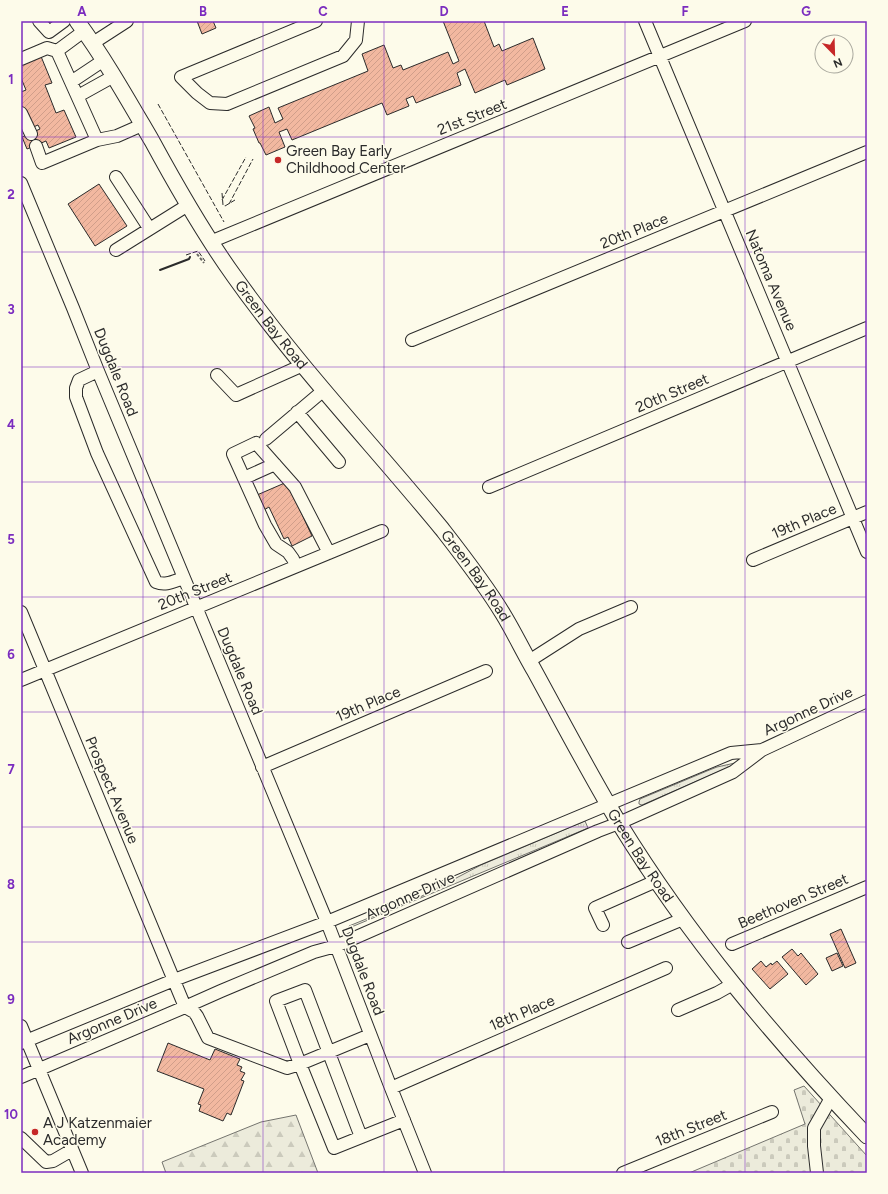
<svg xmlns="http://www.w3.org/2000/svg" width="888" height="1194" viewBox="0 0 888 1194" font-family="Figtree,sans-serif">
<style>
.grass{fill:url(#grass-tufts);stroke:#74746e}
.forest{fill:url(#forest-firs);stroke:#74746e}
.cemetery{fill:url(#cemetery-stones);stroke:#74746e}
.building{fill:url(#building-hatch);stroke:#2b2b2b}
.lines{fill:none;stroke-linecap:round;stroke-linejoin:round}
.minor-casing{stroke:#2b2b2b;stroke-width:14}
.major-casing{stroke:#2b2b2b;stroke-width:17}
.path{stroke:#6a6964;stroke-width:2;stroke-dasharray:3 2;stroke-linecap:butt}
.minor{stroke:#fdfbea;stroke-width:12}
.major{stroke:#fdfbea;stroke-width:15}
.fence{stroke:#2b2b2b;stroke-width:1;stroke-dasharray:5 2;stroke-linecap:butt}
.wall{stroke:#2b2b2b;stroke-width:2}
.grid{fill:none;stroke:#7b2cbf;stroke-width:1;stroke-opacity:0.55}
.poi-dot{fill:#c62828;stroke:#fdfbea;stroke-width:1.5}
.labels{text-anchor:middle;stroke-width:3;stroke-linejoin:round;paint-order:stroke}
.street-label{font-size:15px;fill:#2b2b2b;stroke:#fdfbea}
.poi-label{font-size:15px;fill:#2b2b2b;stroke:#fdfbea;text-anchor:start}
.neatline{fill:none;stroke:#7b2cbf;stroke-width:1.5}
.grid-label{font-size:13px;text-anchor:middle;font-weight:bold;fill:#7b2cbf}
</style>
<defs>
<pattern id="grass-tufts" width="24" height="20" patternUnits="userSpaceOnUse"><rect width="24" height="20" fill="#ecebdb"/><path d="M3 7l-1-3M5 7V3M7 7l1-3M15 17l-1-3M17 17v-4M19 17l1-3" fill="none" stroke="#cbcabc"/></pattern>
<pattern id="forest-firs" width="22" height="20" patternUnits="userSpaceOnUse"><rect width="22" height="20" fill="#ecebdb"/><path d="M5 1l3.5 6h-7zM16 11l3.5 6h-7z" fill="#cbcabc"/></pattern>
<pattern id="cemetery-stones" width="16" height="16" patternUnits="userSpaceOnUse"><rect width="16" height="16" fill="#ecebdb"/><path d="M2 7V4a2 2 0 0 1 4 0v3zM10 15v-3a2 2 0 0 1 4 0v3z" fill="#cbcabc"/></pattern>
<pattern id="building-hatch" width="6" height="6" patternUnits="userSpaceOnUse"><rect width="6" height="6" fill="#f2b8a0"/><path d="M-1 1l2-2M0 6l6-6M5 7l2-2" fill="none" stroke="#d09e8a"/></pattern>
</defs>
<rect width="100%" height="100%" fill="#fdfbea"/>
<path class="grass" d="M735 763 736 764 642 805 639 804V802L640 799 707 771 717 767Z
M585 821 588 828 349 928V926L420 897 481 865Z"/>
<path class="forest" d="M296 1115 318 1173H166L162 1162 261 1122Z"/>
<path class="cemetery" d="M804 1086 867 1156V1173H689L805 1124 794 1090Z"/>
<path class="building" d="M197 21H213L216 28 202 34Z
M443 21H484L494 47 499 44 502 51 533 38 545 69 507 85 505 80 475 93 465 69 457 73 461 85 416 103 413 96 406 99 409 106 387 115 382 103 292 140 287 129 279 132 285 147 266 155 260 143H259L253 129 255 128 249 116 269 107 275 123 283 119 278 108 368 71 362 54 384 45 393 68 401 65 403 70 448 52 453 64 459 61Z
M40 54 52 83 45 85 56 113 64 110 76 137 49 148 46 141 27 149 22 137 40 129 38 125 31 128 21 104V92L26 90 21 78V62Z
M99 184 127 226 95 246 68 204Z
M287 482 312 536 292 546 288 537 284 539 269 507 264 510 257 495Z
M841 929 856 963 845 968 830 934Z
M792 949 798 956 801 953 818 974 806 985 782 957Z
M837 953 843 966 832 971 826 958Z
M761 961 766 967 771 963 772 965 777 961 788 974 770 989 752 969Z
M168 1043 210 1060 215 1049 240 1059 237 1065 242 1067 240 1071 245 1073 241 1080 244 1081 231 1115 227 1113 223 1121 199 1111 201 1105 198 1104 204 1089 157 1071Z"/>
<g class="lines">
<defs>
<path id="minor" d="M39 21 49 32 64 21
M316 21 181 77 197 93 210 103 227 104 343 56 356 40 358 21
M645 21 867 552
M93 43 127 21
M57 51 84 31
M21 59 47 48 57 51 97 140
M71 82 104 60
M78 96 114 76
M21 113 31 134
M36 146 42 163 97 140 117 136 142 125
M116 177 149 228
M21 183 73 308 98 371 327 922 391 1088 425 1173
M210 242 745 21
M116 250 188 205
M412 340 867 152
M98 371 79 380 76 388V397L97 453 156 582C166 586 174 581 184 578
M217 375 236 395 303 365
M297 412 339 462
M266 439 324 390
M244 478 275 464
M489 487 867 328
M753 560 867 512
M296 566 293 559 288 552 276 544 265 525 233 454 256 443 295 487 329 553
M21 612 185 1007 194 1012 197 1016 208 1038 287 1068 300 1064 276 1001 305 990 361 1137
M529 661 579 629 631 607
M21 680 382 531
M262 767 486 671
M603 925 595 908 656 881
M628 942 683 919
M732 944 867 887
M678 1010 717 993 733 984
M21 1026 82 1173
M370 1035 300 1064 334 1148 404 1120
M21 1043 174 980 327 922 731 753 762 750
M21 1077 185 1007 221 991 314 952 336 946 598 831 619 823 733 772 762 750 867 701
M391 1088 666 968
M21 1138 46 1162 53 1161 72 1150
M623 1173 772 1112
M817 1173 814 1146V1128L831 1098"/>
<g id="major">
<path id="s1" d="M77 21C105 59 128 100 152 141 177 187 203 233 234 276 297 365 373 445 442 529 463 556 485 584 503 614 514 632 523 651 534 670 562 721 589 773 619 823 689 937 775 1039 867 1136"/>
</g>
</defs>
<use href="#minor" class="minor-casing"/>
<use href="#major" class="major-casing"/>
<path class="path" d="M197 254 204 263"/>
<use href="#minor" class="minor"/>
<use href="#major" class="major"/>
<path class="fence" d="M158 104 224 222
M222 193 223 205 225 206 235 200
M222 200 246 157
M229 204 253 159
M186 255 198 251 205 261"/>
<path class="wall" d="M160 270 189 259 190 257"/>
</g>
<path class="grid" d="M143 21V1173M263 21V1173M384 21V1173M504 21V1173M625 21V1173M745 21V1173M21 137H867M21 252H867M21 367H867M21 482H867M21 597H867M21 712H867M21 827H867M21 942H867M21 1057H867"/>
<g class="poi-dot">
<circle cx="278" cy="160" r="4"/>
<circle cx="35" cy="1132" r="4"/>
</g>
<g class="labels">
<g class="street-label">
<text transform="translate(472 117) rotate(-22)" y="5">21st Street</text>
<text transform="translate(634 231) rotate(-22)" y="5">20th Place</text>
<text transform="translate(771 280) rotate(67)" y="5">Natoma Avenue</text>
<text dy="5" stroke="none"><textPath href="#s1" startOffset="361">Green Bay Road</textPath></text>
<text transform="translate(116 372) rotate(68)" y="5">Dugdale Road</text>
<text transform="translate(672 393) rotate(-23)" y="5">20th Street</text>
<text transform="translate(804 521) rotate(-23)" y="5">19th Place</text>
<text dy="5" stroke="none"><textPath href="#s1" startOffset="685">Green Bay Road</textPath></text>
<text transform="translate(195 591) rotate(-22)" y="5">20th Street</text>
<text transform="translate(240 671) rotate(67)" y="5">Dugdale Road</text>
<text transform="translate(368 704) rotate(-23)" y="5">19th Place</text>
<text transform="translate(808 711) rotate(-25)" y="5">Argonne Drive</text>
<text transform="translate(112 790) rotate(67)" y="5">Prospect Avenue</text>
<text dy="5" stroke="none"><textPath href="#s1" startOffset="1010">Green Bay Road</textPath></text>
<text transform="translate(410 896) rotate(-24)" y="5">Argonne Drive</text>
<text transform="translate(793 901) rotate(-23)" y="5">Beethoven Street</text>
<text transform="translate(363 971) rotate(69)" y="5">Dugdale Road</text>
<text transform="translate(522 1013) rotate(-23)" y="5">18th Place</text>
<text transform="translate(112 1021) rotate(-23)" y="5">Argonne Drive</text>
<text transform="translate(691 1128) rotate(-22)" y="5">18th Street</text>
</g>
<g class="poi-label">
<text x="286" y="156">Green Bay Early<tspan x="286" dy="17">Childhood Center</tspan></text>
<text x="43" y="1128">A J Katzenmaier<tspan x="43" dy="17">Academy</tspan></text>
</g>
</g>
<rect width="888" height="1194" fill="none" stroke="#fdfbea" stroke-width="44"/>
<g transform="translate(834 54) rotate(157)"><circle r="19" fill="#fdfbea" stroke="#a9a89e"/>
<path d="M0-3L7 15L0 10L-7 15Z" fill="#c62828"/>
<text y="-6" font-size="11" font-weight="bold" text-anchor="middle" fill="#2b2b2b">N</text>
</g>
<rect x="22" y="22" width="844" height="1150" class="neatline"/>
<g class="grid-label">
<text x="82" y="16">A</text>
<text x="203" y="16">B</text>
<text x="323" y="16">C</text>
<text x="444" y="16">D</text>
<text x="565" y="16">E</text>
<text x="685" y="16">F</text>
<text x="806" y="16">G</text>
<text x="11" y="84">1</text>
<text x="11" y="199">2</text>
<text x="11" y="314">3</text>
<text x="11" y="429">4</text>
<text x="11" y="544">5</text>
<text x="11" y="659">6</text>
<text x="11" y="774">7</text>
<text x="11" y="889">8</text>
<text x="11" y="1004">9</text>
<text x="11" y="1119">10</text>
</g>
</svg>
